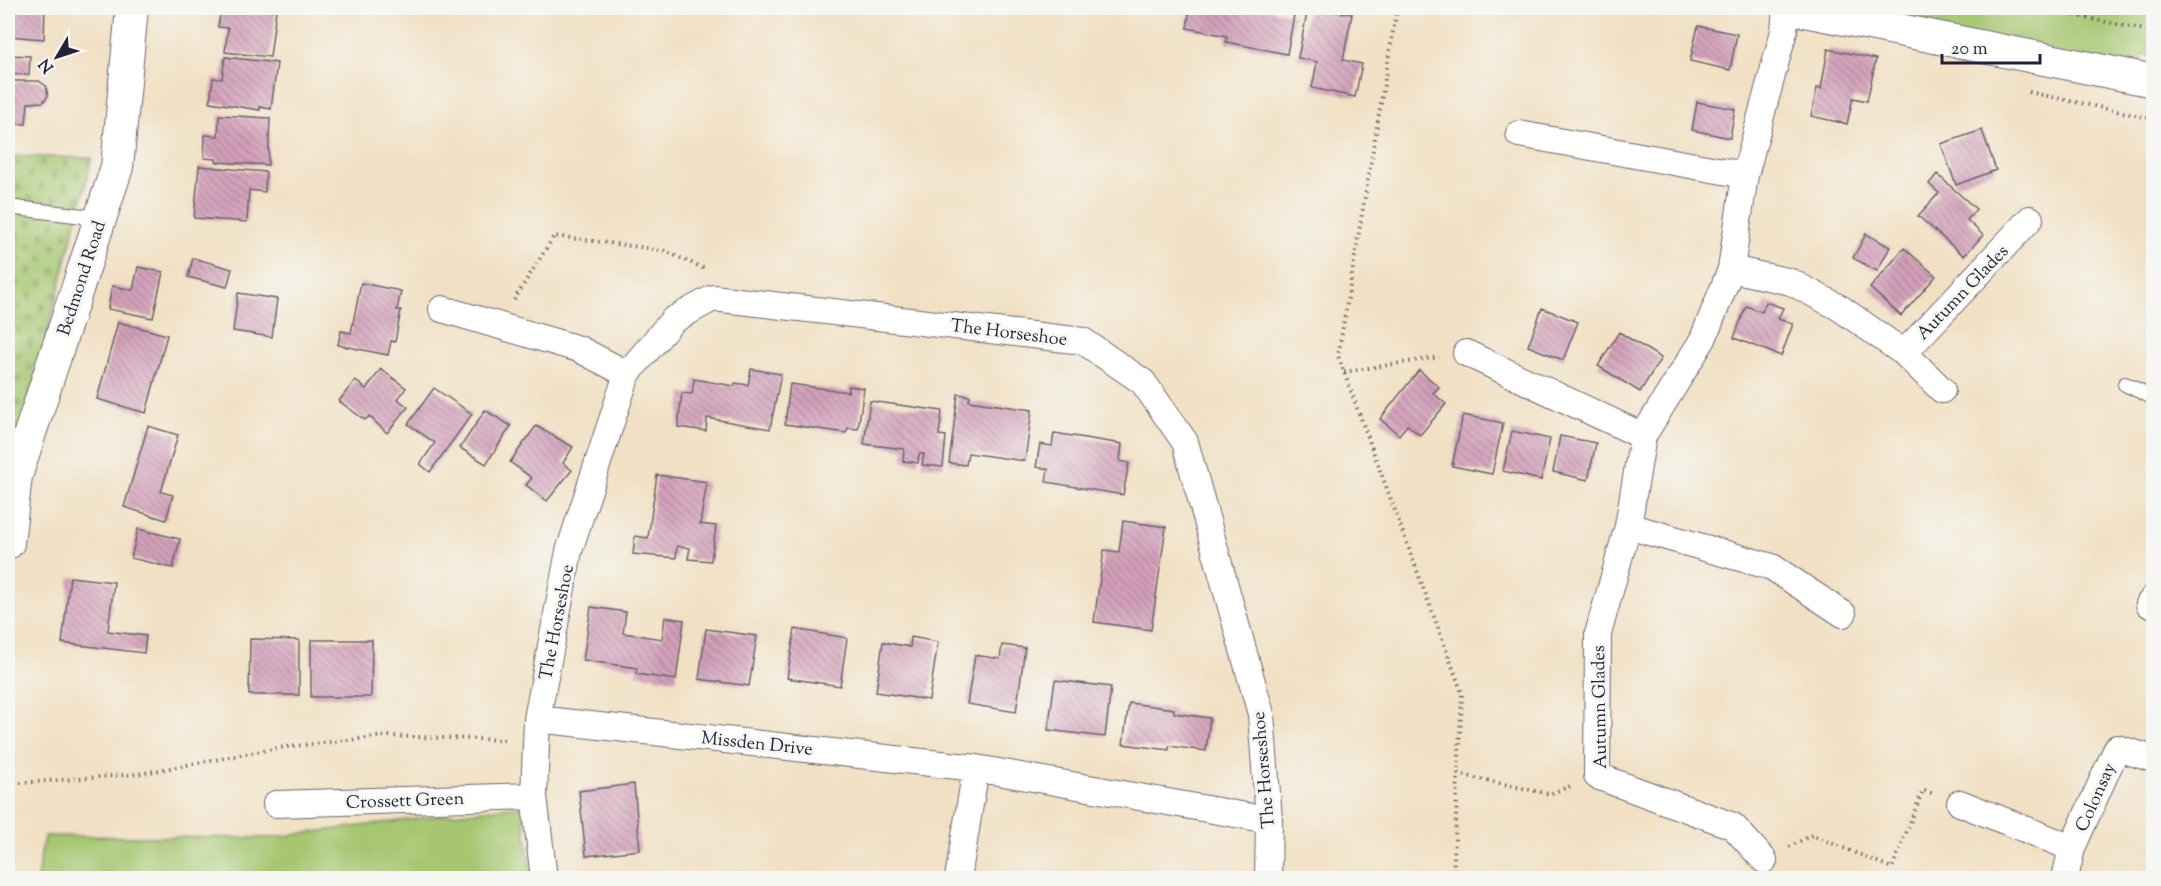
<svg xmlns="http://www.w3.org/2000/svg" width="2161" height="886" viewBox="0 0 2161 886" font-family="'Sorts Mill Goudy',serif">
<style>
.cemetery{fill:url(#cemetery-stones);stroke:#647455;stroke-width:1.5}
.park{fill:#a6c66f;stroke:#647455;stroke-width:1.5}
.building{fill:url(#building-back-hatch)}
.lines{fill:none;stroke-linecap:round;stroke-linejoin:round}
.service-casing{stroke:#6a646b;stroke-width:16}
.minor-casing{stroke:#6a646b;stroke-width:28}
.tertiary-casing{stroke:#6a646b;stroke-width:34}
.path{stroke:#6a646b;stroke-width:4;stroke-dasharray:1.5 4.5;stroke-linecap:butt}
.service{stroke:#fff;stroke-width:14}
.minor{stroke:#fff;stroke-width:26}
.tertiary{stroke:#fff;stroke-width:32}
.labels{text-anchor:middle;stroke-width:6;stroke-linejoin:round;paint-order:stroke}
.street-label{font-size:18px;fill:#22223b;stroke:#f6f6f2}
</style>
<defs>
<pattern id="cemetery-stones" width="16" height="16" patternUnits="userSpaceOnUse" patternTransform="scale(1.5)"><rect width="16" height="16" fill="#a6c66f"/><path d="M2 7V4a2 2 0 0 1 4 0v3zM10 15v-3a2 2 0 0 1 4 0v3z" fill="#8faa61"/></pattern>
<pattern id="building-back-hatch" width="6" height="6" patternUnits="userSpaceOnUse" patternTransform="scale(1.5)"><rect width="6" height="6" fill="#d3a0b9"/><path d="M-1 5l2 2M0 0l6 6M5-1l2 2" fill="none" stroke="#ab8298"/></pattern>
</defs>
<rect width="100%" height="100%" fill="#f6f6f2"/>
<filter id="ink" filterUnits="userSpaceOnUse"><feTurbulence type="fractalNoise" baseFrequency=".0167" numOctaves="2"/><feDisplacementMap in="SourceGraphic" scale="12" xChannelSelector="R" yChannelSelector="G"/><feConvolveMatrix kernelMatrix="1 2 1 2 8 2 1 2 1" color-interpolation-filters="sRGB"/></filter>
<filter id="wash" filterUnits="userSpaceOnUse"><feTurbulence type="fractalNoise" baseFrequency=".008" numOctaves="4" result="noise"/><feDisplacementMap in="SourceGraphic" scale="24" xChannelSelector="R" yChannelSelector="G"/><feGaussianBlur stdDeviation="1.35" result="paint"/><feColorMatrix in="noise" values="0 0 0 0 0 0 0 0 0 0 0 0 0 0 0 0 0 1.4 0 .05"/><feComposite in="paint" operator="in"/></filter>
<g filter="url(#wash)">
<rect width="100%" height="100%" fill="#f1e0c3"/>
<path class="cemetery" d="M8 156 92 158 8 489Z"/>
<path class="park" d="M1812 8H2153V57L2143 55 2130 83Z
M522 805 532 878H37L44 836 268 838Z"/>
<g id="blocks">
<path class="building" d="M8 8H45L44 39 8 36Z
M221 8 276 10 270 57 225 52 228 28 218 27Z
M1190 8H1261L1294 15 1287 54 1226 42 1227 36 1187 28Z
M1308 8 1352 14 1343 60 1362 64 1355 97 1312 88 1317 62 1298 58Z
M1698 26 1737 34 1730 70 1690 61Z
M1828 49 1876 59 1867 101 1853 98 1847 124 1811 116 1817 88 1821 89Z
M8 55 30 56 29 75 8 74Z
M225 57 277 63 271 109 260 107V110L210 102 213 78 222 79Z
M8 81H39L46 86 48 96 43 102 28 103 26 124H8Z
M1697 102 1735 109 1730 138 1692 130Z
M219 115 270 118 268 165 216 162V159L204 158 205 135 218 136Z
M1982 130 1996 170 1956 185 1941 144Z
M199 166 266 172 265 192 249 190 247 222 194 218Z
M1937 174 1976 209 1967 220 1983 235 1964 256 1918 216 1939 193 1929 184Z
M1866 234 1890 247 1877 271 1853 258Z
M1904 248 1936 276 1901 316 1870 288Z
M193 258 232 269 227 287 188 277Z
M138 267 163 272 153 318 108 309 112 286 133 290Z
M361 283 401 291 397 310H401L395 342 391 341 388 355 338 345 341 331 351 333Z
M238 293 277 299 272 337 233 331Z
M1766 302 1783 308 1778 319 1793 324 1781 356 1734 338 1746 306 1762 312Z
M1542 308 1578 322 1563 360 1528 346Z
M118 322 167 335 146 413 97 399Z
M1619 332 1661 358 1640 392 1598 366Z
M381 369 406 388 398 399 408 407 387 433 369 416 365 420 339 401 355 380 366 389Z
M751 369 781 374 770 429 707 418 706 431 678 427 682 393 692 394 694 379 734 386 735 383 748 385Z
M1419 370 1439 387 1433 393 1446 404 1420 435 1407 425 1399 435 1380 419Z
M790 384 848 392 849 386 864 388 858 429 848 428 846 433 785 424Z
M434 388 472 414 430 472 420 464 435 443 408 424Z
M958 394 970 396 969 401 1032 410 1025 461 968 453 966 465 949 463Z
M870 401 942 411 939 435 946 436 943 467 922 465 924 454H919L918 463 903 461 904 449 864 444Z
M485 410 511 426 486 464 460 448Z
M1463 415 1503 423 1492 474 1452 466Z
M148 426 178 435 161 492 173 495 166 520 124 507Z
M536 426 573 447 563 463 572 470 547 501 526 485 532 478 510 462Z
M1512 431 1550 439 1541 480 1503 471Z
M1054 433 1122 444 1120 461 1129 463 1123 495 1046 482 1048 469 1036 467 1040 444 1052 446Z
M1560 436 1596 443 1588 480 1553 472Z
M657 475 707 482 700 524 716 526 711 561 688 559 690 548 677 546 676 558 633 554 635 536 648 538Z
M1123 521 1166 527 1151 630 1094 622 1104 550 1119 552Z
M138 529 180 539 173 568 131 558Z
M70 577 114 582 108 631 146 636 144 653 62 643Z
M591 607 626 612 623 633 662 639 665 617 684 620 676 680 636 674 637 668 583 660Z
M706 629 757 636 749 686 699 679Z
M795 629 847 638 840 686 787 678Z
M911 637 938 642 929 700 876 692 883 642 910 647Z
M250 639 299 640V695H249Z
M311 640H372L371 697H311Z
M1002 645 1025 648 1016 712 967 704 975 655 1000 659Z
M1055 680 1111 687 1105 737 1048 730Z
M1129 703 1174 709V713L1210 718 1206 751 1169 746V750L1123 744Z
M634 784 640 850 586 856 579 791Z"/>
</g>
</g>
<g filter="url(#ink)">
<use href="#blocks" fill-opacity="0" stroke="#6a646b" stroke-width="1.5"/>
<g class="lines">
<defs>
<path id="service" d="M8 207 100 218
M2125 384 2154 398"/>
<path id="minor" d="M1519 134 1745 175
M1731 269 1791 282 1840 308 1904 353 2030 219
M442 309 579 349 627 374
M1466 353 1643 436
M1904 353 1942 390
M1628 526 1772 567 1843 614
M2149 604 2154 597
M537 719 976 768 1269 820
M1960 803 2072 848
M276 804 534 796
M1764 860 1733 826 1597 776 1598 634 1628 526 1643 436 1703 339 1731 269 1745 175 1784 31 1786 8
M544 878 534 796 537 719 569 551 627 374 673 320 713 298 1083 341 1143 382 1185 442 1261 714 1269 820 1268 878
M958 878 976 768
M2065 878 2072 848 2117 748 2154 759"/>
<path id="tertiary" d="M1790 8 2154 81
M8 543 16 476 117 167 132 8"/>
</defs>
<use href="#service" class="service-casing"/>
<use href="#minor" class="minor-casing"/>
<use href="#tertiary" class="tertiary-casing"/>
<path class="path" d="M1397 8 1338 356 1462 693 1453 878
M2040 8 2154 32
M2029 92 2154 119
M514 300 554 236 663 250 707 270
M1344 372 1439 357
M1458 774 1549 794 1571 786
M8 784 138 774 278 748 385 736 507 740
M1789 847 1812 835 1892 868 1923 790 1934 794
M1295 875 1310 878"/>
<use href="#service" class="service"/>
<use href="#minor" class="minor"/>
<use href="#tertiary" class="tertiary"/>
</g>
</g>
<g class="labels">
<g class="street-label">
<text transform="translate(81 278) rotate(-72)" y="6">Bedmond Road</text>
<text transform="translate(1962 292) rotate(-46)" y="6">Autumn Glades</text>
<text transform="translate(1009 332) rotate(7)" y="6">The Horseshoe</text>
<text transform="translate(556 622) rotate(-79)" y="6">The Horseshoe</text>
<text transform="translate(1599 707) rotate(-91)" y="6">Autumn Glades</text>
<text transform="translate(757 743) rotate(6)" y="6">Missden Drive</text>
<text transform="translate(1263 770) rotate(-95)" y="6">The Horseshoe</text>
<text transform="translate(2095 797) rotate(-66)" y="6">Colonsay</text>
<text transform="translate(405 800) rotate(-2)" y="6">Crossett Green</text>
</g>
</g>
<rect width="2161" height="886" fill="none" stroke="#f6f6f2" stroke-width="30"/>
<g transform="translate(57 57) rotate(231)" stroke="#f6f6f2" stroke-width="4.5" paint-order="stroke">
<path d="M0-4.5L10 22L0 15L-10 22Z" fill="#22223b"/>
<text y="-9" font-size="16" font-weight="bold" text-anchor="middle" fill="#22223b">N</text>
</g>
<path d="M1942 54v9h98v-9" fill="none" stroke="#22223b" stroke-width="3"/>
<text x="1951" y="54" font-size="18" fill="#22223b" stroke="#f6f6f2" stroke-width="4.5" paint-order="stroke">20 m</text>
</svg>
